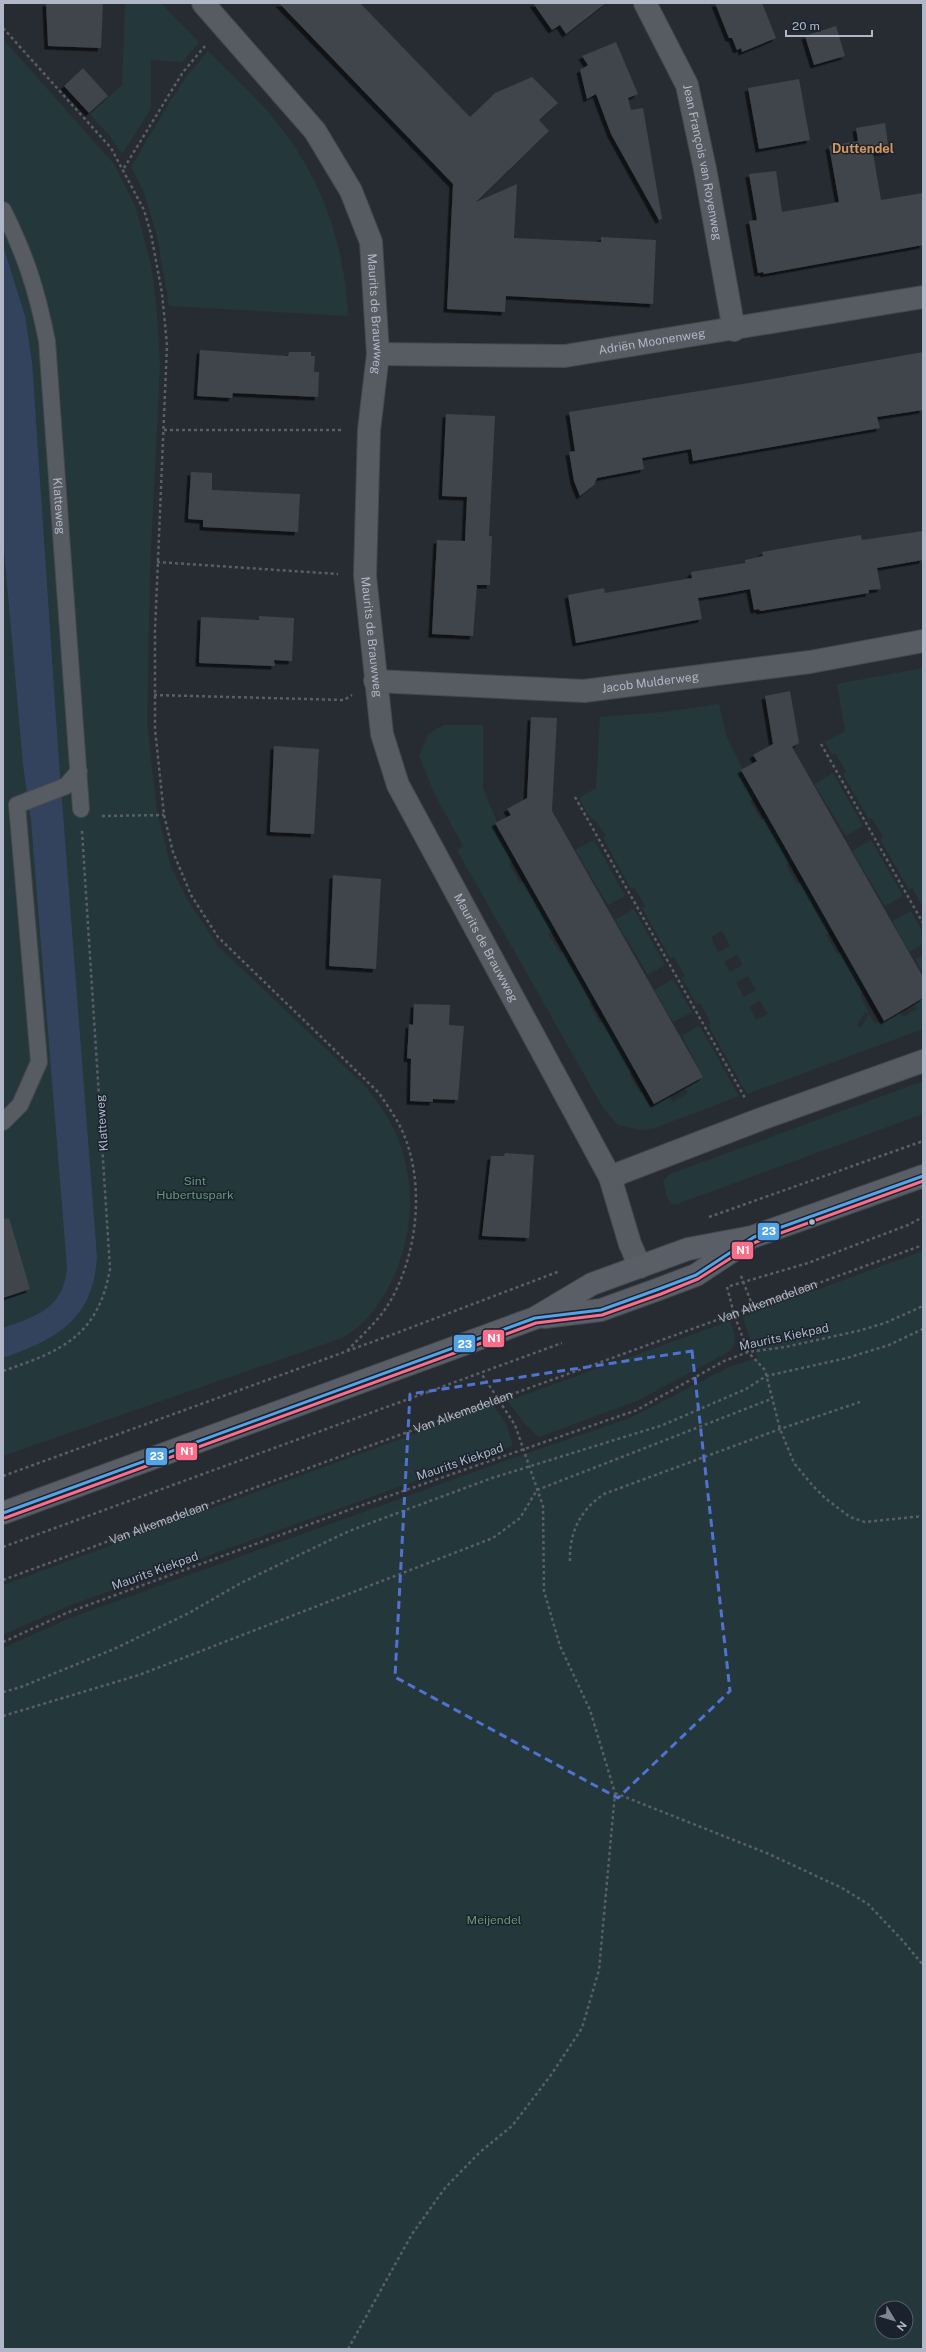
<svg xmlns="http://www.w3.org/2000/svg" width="926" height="2352" viewBox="0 0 926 2352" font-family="'Public Sans',sans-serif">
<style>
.green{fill:#24373b;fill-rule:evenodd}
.water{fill:#34435d}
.building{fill:#40444b;filter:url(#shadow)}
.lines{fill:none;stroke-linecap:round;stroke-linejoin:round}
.lane-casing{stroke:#45484e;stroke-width:18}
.street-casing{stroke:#45484e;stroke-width:24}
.secondary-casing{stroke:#45484e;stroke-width:24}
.path{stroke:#5a5f66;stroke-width:2.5;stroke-dasharray:3 3;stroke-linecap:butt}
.lane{stroke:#575b62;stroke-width:16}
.street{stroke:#575b62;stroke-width:22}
.secondary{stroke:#5a5e67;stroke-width:22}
.bus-1-casing{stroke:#1a222e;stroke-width:6}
.bus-2-casing{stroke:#1a222e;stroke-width:6}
.bus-1{stroke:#53a3e8;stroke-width:3}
.bus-2{stroke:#fb6d88;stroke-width:3}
.marked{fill:none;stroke:#5073d2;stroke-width:3;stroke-dasharray:8 5;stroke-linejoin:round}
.bus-dot{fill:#b0b7c6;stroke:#1a222e;stroke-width:1.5}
.labels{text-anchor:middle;stroke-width:3;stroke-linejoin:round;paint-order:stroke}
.street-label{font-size:12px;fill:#b0b7c6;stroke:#1a222e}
.park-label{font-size:12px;fill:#679774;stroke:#1a222e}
.neighbourhood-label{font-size:13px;font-weight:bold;fill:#d4965d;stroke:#1a222e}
.line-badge{stroke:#1a222e;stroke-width:1.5}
.badge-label{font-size:11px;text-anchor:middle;font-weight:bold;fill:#fff}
</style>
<defs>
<filter id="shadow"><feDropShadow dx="-3.5" dy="3.5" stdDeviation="0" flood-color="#0009"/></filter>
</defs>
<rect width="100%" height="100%" fill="#272c33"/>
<path class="green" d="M125 3H161L199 42 182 62 151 60V109L122 154 110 136 90 114 122 85Z
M3 39 114 164 136 208 151 265 156 302 160 366 150 569 147 724 157 811 171 867 187 899 219 947 366 1087C380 1105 393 1123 400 1144 421 1202 408 1271 368 1317 361 1326 351 1332 342 1338L3 1456Z
M208 51C234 77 263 103 285 133 325 187 345 249 348 316L169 306 157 236 143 190 131 167 169 103 186 77Z
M923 668V907L912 888 909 890 880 839 883 837 872 818 869 820 843 774 846 772 835 753 832 755 825 742 845 731 837 684Z
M719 704 726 735 756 797 750 801 761 820 767 816 793 861 786 865 797 884 804 881 832 931 826 935 837 954 844 951 866 990 860 994 869 1014 865 1012 857 1026 861 1028 869 1014 875 1024 899 1012 903 1017 917 1009 914 1004 923 999V1029L747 1094 708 1025 711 1023 700 1003 697 1005 682 978 685 976 674 957 670 958 642 908 645 906 634 887 631 889 603 838 606 836 594 818 591 819 579 798 596 788 600 717 664 712ZM722 931 730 946 718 952 711 937ZM737 955 743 965 730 972 724 962ZM748 976 756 990 744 997 736 983ZM760 1001 768 1014 756 1020 749 1007Z
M443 725H483V788L497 822 495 823 515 860 509 864 520 883 527 880 555 930 548 934 560 953 566 950 594 1000 589 1004 600 1023 606 1020 635 1070 629 1074 640 1093 642 1092 652 1108 669 1096 673 1102 688 1093 685 1088 703 1077 682 1036 699 1025 739 1096 655 1128 641 1130 618 1125 603 1108 457 850 463 846 434 793 419 756 428 734Z
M833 773 863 826 846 836 814 784Z
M594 840 625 896 608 905 575 850Z
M871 840 903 896 885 906 852 851Z
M634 909 665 965 648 975 615 920Z
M911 911 923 932V944L909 952 892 921Z
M923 955V973L915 959Z
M673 979 692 1012 673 1022 654 990Z
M923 1081V1114L677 1204H671L667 1197 663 1181 670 1174Z
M923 1251V2349H3V1648L70 1618 510 1459 630 1418 729 1367 757 1358 742 1317ZM882 2308H906V2332H882Z
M730 1321C734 1332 739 1342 730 1351L639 1400 539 1437 525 1424 507 1401Z
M493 1405 506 1423 513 1446 68 1606 3 1635V1585Z"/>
<path class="water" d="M3 246 25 316 32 362 58 748 97 1257C93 1320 57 1339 3 1358V1328C37 1316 63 1309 67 1268L31 820 23 765 3 538Z"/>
<path class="building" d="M46 3H103L101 48 48 46Z
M279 3H360L470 117 495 93 532 77 558 103 539 120 549 131 476 202 517 184 514 238 601 242V237L656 240 653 304 506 296 505 312 447 309 453 184Z
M533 3H606L566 34 560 25 552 30Z
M715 3H762L776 38 742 52 741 48 737 50 732 38H729Z
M836 26 845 56 814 65 805 36Z
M616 42 638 94 628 98 631 110 643 108 662 219 659 220 611 134 596 94 587 99 580 70 588 65 582 56Z
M83 68 108 96 89 113 64 86Z
M799 79 810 140 759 149 748 88Z
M885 123 889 151 873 153 881 200 923 193V245L764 274 763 272 758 273 749 221 757 220 749 174 776 171 782 212 839 202 829 146 858 141 856 128Z
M200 350 288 356 289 352H311V356H315L314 372H319L318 397 233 393 232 398 197 396Z
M923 352V410L877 417 880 428 693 461 691 449 642 458 644 469 597 478 594 485 580 496 574 481 569 452 575 451 569 412 755 382Z
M446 414 495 416 489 536H492L490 585H477L473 636 432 634 437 540 465 541 467 497 442 496Z
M191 472 212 473V490L300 494 298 532 203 527V520L188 519Z
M923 531V560L877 568 881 589 869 590V593L760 611 759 609 754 610 750 589 723 594 698 598 702 619 576 643 568 595 604 588 605 593 692 578 691 572 745 563V560L763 556 762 552 801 545 861 535 862 540Z
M259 616 294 618 292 661 274 660 275 666 199 663 201 617 259 620Z
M790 691 799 743 792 747 923 977V998L884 1021 741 770 757 761 753 755 773 744 765 696Z
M531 717 557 718 552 811 703 1077 654 1104 495 823 511 815 507 809 527 798Z
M274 746 319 749 314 834 270 832Z
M333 875 381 879 376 969 329 966Z
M414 1004 450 1005 449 1025 464 1026 458 1100 433 1099V1102L410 1101 411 1059 407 1058 409 1024 413 1025Z
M505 1153 534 1155 529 1238 482 1236 491 1156H504Z
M9 1218 30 1289 3 1298V1219Z"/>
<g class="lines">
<defs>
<g id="lane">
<path id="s2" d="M3 210C26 256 37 291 47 341L81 809"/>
<path d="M3 1122 20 1105 39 1062 17 805 66 786 79 771"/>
</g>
<g id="street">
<path id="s3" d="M203 3 315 131 351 191 371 242 378 354 369 430 365 576 382 734 398 785 610 1177 630 1244 640 1267"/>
<path id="s4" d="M645 3 687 85 705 169 734 330"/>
<path id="s5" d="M378 354 565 356 923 297"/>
<path id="s6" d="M375 681 584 691 810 662 923 641"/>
<path d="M610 1177 761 1119 923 1061"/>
</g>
<path id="secondary" d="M544 1317 601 1310 659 1289 696 1275 746 1242
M3 1513 535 1318 592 1284 688 1249 752 1237 923 1176"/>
</defs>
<use href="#lane" class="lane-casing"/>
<use href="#street" class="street-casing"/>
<use href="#secondary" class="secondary-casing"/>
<g class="path">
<path d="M3 28 111 148 144 210 151 234 162 293 167 345 155 631V729L164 815 173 852 191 895 218 937 379 1093C389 1108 400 1123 406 1140 425 1192 416 1262 386 1308 376 1323 360 1337 347 1351"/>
<path d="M124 168 183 72 205 46"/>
<path d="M164 430H344"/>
<path d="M157 562 338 574"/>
<path d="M154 695 344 700 352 695"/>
<path d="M821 744 923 923"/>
<path d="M575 797 745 1098"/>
<path d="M102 816 164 815"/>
<path d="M709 1217 923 1141"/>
<path d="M741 1276 753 1307"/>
<path d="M730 1286 808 1263 908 1225 923 1217"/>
<path d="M727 1287 734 1314 748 1352 765 1370 780 1429 794 1463 813 1486 825 1498 850 1517 865 1522 923 1516"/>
<path d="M3 1371C62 1351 98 1336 110 1269L82 831"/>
<path d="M3 1476 394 1334 560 1271"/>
<path d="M3 1547 562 1343"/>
<path d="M570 1561C569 1533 580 1510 604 1494L780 1429 860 1402"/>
<path id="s1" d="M3 1580C309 1467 616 1357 923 1245"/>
<path d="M3 1642 69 1612 357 1507 637 1410 724 1361 748 1352 785 1347 858 1331 885 1323 923 1306"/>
<path d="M3 1692 21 1687 114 1649 189 1613 241 1583 349 1531 492 1478 663 1425 746 1389 766 1376 847 1358 889 1345 923 1329"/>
<path d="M3 1716 139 1675 493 1538 520 1518 537 1490 771 1399"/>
<path d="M615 1793 769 1854 842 1888 868 1904 903 1941 923 1965"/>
<path d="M348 2349 412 2234 445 2188 480 2152 512 2126 551 2075 582 2028 599 1970 615 1793 590 1710 560 1646 544 1591 543 1506 515 1425 481 1373"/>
</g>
<use href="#lane" class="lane"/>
<use href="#street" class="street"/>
<use href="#secondary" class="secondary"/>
<defs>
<path id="bus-1" d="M3 1513 535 1318 601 1310 659 1289 696 1275 754 1237 923 1176"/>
<path id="bus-2" d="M5 1518 536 1323 602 1315 661 1294 698 1279 756 1242 923 1181"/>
</defs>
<use href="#bus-1" class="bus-1-casing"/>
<use href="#bus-2" class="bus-2-casing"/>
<use href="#bus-1" class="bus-1"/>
<use href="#bus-2" class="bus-2"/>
</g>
<path class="marked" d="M692 1351 730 1691 618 1798 395 1677 410 1394Z"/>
<circle class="bus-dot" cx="812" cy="1222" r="3.5"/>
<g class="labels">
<g class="street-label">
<text dy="4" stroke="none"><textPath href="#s4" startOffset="171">Jean François van Royenweg</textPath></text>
<text dy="4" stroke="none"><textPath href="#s3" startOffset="367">Maurits de Brauwweg</textPath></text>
<text dy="4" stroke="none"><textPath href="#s5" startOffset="275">Adriën Moonenweg</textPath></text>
<text dy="4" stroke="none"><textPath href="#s2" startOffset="304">Klatteweg</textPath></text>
<text dy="4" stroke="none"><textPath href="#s3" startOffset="691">Maurits de Brauwweg</textPath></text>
<text dy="4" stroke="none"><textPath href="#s6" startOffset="276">Jacob Mulderweg</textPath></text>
<text dy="4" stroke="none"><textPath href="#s3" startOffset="1027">Maurits de Brauwweg</textPath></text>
<text transform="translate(102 1123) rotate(-94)" y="4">Klatteweg</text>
<text dy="4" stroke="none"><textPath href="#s1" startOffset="814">Van Alkemadelaan</textPath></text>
<text transform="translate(784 1337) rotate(-12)" y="4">Maurits Kiekpad</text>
<text dy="4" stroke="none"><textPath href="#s1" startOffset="490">Van Alkemadelaan</textPath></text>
<text transform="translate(460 1462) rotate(-19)" y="4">Maurits Kiekpad</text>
<text dy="4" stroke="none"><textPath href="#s1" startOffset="166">Van Alkemadelaan</textPath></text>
<text transform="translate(155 1571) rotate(-20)" y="4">Maurits Kiekpad</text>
</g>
<g class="park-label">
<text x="195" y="1185">Sint<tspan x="195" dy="14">Hubertuspark</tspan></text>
<text x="494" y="1924">Meijendel</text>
</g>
<g class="neighbourhood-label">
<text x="863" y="153">Duttendel</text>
</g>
</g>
<g class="line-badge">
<rect x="757" y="1222" width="23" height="19" rx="4" fill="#53a3e8"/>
<rect x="731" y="1241" width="23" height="19" rx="4" fill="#fb6d88"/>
<rect x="482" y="1329" width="23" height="19" rx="4" fill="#fb6d88"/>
<rect x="453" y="1334" width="23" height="19" rx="4" fill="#53a3e8"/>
<rect x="175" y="1442" width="23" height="19" rx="4" fill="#fb6d88"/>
<rect x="145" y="1447" width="23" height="19" rx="4" fill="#53a3e8"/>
</g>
<g class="badge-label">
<text x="769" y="1235">23</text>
<text x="743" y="1254">N1</text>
<text x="494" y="1342">N1</text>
<text x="465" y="1348">23</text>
<text x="187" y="1455">N1</text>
<text x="157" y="1460">23</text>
</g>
<rect width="926" height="2352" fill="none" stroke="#b0b7c6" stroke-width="8"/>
<g transform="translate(894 2320) rotate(128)"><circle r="19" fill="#1a222e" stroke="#565e6b"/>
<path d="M0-3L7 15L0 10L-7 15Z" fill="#808693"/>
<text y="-6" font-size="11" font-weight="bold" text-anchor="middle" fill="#b0b7c6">N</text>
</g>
<path d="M786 30v6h86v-6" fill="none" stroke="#b0b7c6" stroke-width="2"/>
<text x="792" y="30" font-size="12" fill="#b0b7c6" stroke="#1a222e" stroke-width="3" paint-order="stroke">20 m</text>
</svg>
